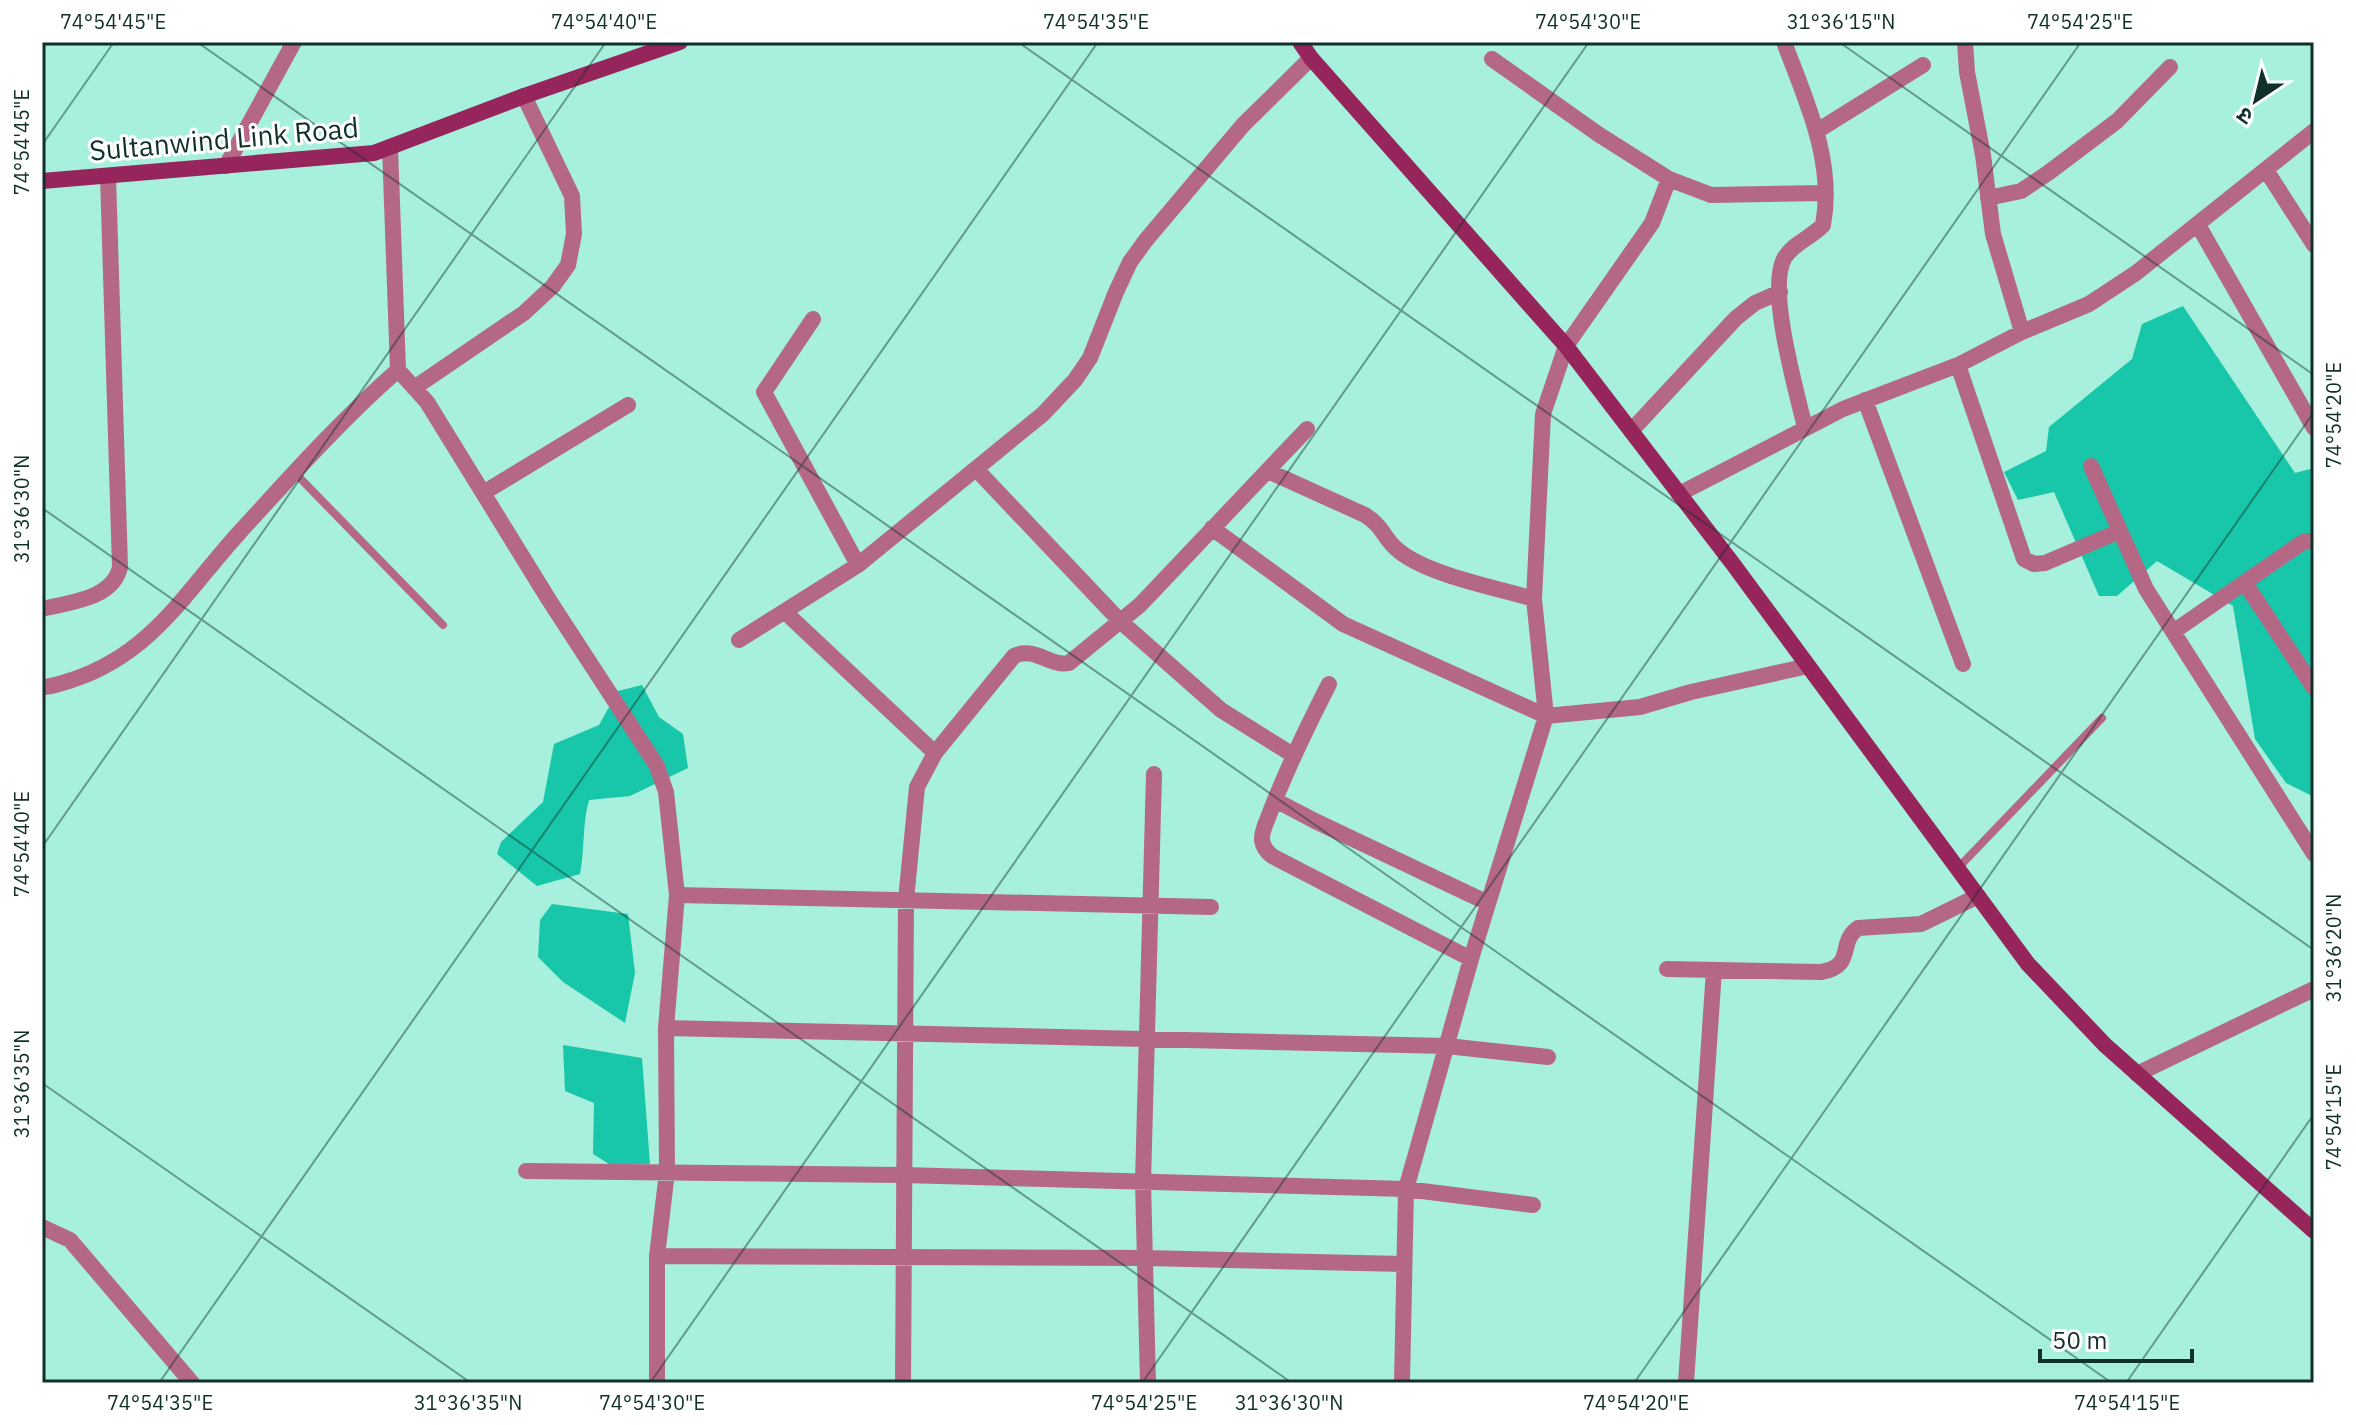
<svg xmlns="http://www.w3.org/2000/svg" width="2356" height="1425" viewBox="0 0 2356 1425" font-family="'IBM Plex Sans','Noto Sans Devanagari',sans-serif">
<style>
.water{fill:#18c7a9}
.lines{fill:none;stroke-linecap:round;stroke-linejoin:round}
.lane{stroke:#b46885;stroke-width:8}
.street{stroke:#b46885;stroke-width:16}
.secondary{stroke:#96255b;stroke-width:16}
.ticks{fill:none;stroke:#113029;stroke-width:2;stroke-opacity:0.45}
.labels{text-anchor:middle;stroke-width:6;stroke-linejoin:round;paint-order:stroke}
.street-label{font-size:28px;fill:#113029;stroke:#fff}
.neatline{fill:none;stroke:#113029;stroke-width:3}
.ticks-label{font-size:20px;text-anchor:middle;fill:#113029}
</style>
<rect width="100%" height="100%" fill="#a6f0dd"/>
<path class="water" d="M2183 306 2295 473 2314 468V797L2286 783 2255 739 2233 606 2157 561 2117 596H2099L2054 492 2018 500 2004 472 2046 451 2049 427 2132 359 2142 324Z
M642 685 659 717 683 734 688 768 630 796 589 800C582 825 585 848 580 874L537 886 497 854 501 842 543 802 554 744 599 725 618 691Z
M552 904 628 914 635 973 625 1023 563 982 538 957 540 920Z
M563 1045 642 1058 650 1164H609L593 1154 594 1103 565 1091Z"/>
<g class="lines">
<path class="lane" d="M295 473 443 625
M1958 868 2102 718"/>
<path class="street" d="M1784 42C1806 101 1835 161 1823 225 1812 237 1794 243 1785 257 1766 288 1797 392 1805 428
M1965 42 1967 72 1983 155 1993 234 2022 332
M1492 59 1598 134 1669 179 1711 195 1824 193
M1817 131 1923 65
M226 166 294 42
M2266 170 2314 245
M1988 198 2021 191 2048 173 2117 121 2170 67
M2198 225 2314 428
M813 319 764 392 858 565
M1958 365 2024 559 2034 564 2045 563 2120 531
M398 370 427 402 549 600 657 766 666 792 677 895 666 1028 667 1172 657 1256V1383
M414 388 524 313 553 286 568 265 574 234 572 196 524 96
M1865 400 1963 664
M1631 431 1736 318 1755 303 1780 292
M2091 466 2146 589 2314 854
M976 469 1120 621 1221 710 1293 755
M1268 471 1365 515C1384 527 1384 540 1399 551 1428 575 1497 588 1534 599
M483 493 628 405
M1679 494 1843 409 1958 365 2022 332 2089 304 2136 273 2314 131
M1212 528 1343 624 1546 716 1640 707 1691 692 1808 666
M2245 583 2314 688
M42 609C70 602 113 599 120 567L108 176
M785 612 935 753 917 787 906 900 903 1383
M2173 632 2303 542 2314 540
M739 640 858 565 1043 414 1075 380 1090 358 1116 292 1130 262 1146 240 1243 125 1311 58
M1329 684C1308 725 1288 766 1271 810 1268 819 1261 831 1262 840 1263 847 1267 852 1272 856L1471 959
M42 687C52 687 62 683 72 680 152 654 186 591 239 533 290 477 341 420 398 370L390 147
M935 753 1014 656C1036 646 1049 667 1069 663L1140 605 1307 429
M1275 800 1315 821 1488 903
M677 895 1211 907
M1667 969 1821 972C1856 966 1837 943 1858 928L1921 924 1978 896
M666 1028 1447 1046 1548 1057
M2137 1074 2314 989
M526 1171 904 1175 1406 1189 1533 1205
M42 1227 70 1240 192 1383
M657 1256 1145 1258 1403 1264
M1148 1383 1143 1182 1154 774
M1402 1383 1406 1189 1471 959 1546 716 1534 599 1543 414 1566 346 1652 223 1669 179
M1686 1383 1714 970"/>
<path class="secondary" d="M1300 42 1311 58 1566 346 1733 564 2028 964 2105 1045 2314 1231
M42 181 374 153 524 96 680 42"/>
</g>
<path class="ticks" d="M197 42 2112 1383M1018 42 2314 950M1839 42 2314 375M42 145 114 42M42 508 1292 1383M42 847 606 42M42 1083 471 1383M159 1383 1098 42M650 1383 1589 42M1142 1383 2081 42M1634 1383 2314 412M2126 1383 2314 1114"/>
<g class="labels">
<g class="street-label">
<text transform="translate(224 139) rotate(-5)" y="10">Sultanwind Link Road</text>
</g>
</g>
<rect width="2356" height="1425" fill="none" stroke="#ffffff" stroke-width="88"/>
<g transform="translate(2256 100) rotate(215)" stroke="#ffffff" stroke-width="6" paint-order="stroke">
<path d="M0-6L14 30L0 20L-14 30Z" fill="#113029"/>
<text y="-12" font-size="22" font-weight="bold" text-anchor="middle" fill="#113029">उ</text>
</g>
<path d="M2040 1349v12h152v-12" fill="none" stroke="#113029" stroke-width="4"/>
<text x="2052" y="1349" font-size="24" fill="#113029" stroke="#ffffff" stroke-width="6" paint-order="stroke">50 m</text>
<rect x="44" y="44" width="2268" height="1337" class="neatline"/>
<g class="ticks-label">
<text x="113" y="29">74°54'45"E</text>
<text x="604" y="29">74°54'40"E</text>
<text x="1096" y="29">74°54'35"E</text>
<text x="1588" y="29">74°54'30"E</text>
<text x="1841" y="29">31°36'15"N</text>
<text x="2080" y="29">74°54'25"E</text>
<text transform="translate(22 142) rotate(-90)" y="7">74°54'45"E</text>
<text transform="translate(2334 415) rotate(-90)" y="7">74°54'20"E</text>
<text transform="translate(22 509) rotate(-90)" y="7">31°36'30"N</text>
<text transform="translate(22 844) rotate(-90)" y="7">74°54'40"E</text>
<text transform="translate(2334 948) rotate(-90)" y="7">31°36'20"N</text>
<text transform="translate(22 1084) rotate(-90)" y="7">31°36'35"N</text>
<text transform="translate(2334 1117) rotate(-90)" y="7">74°54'15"E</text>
<text x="160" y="1410">74°54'35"E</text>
<text x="468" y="1410">31°36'35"N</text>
<text x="652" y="1410">74°54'30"E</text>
<text x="1144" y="1410">74°54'25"E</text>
<text x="1289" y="1410">31°36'30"N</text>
<text x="1636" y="1410">74°54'20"E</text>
<text x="2127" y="1410">74°54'15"E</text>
</g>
</svg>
